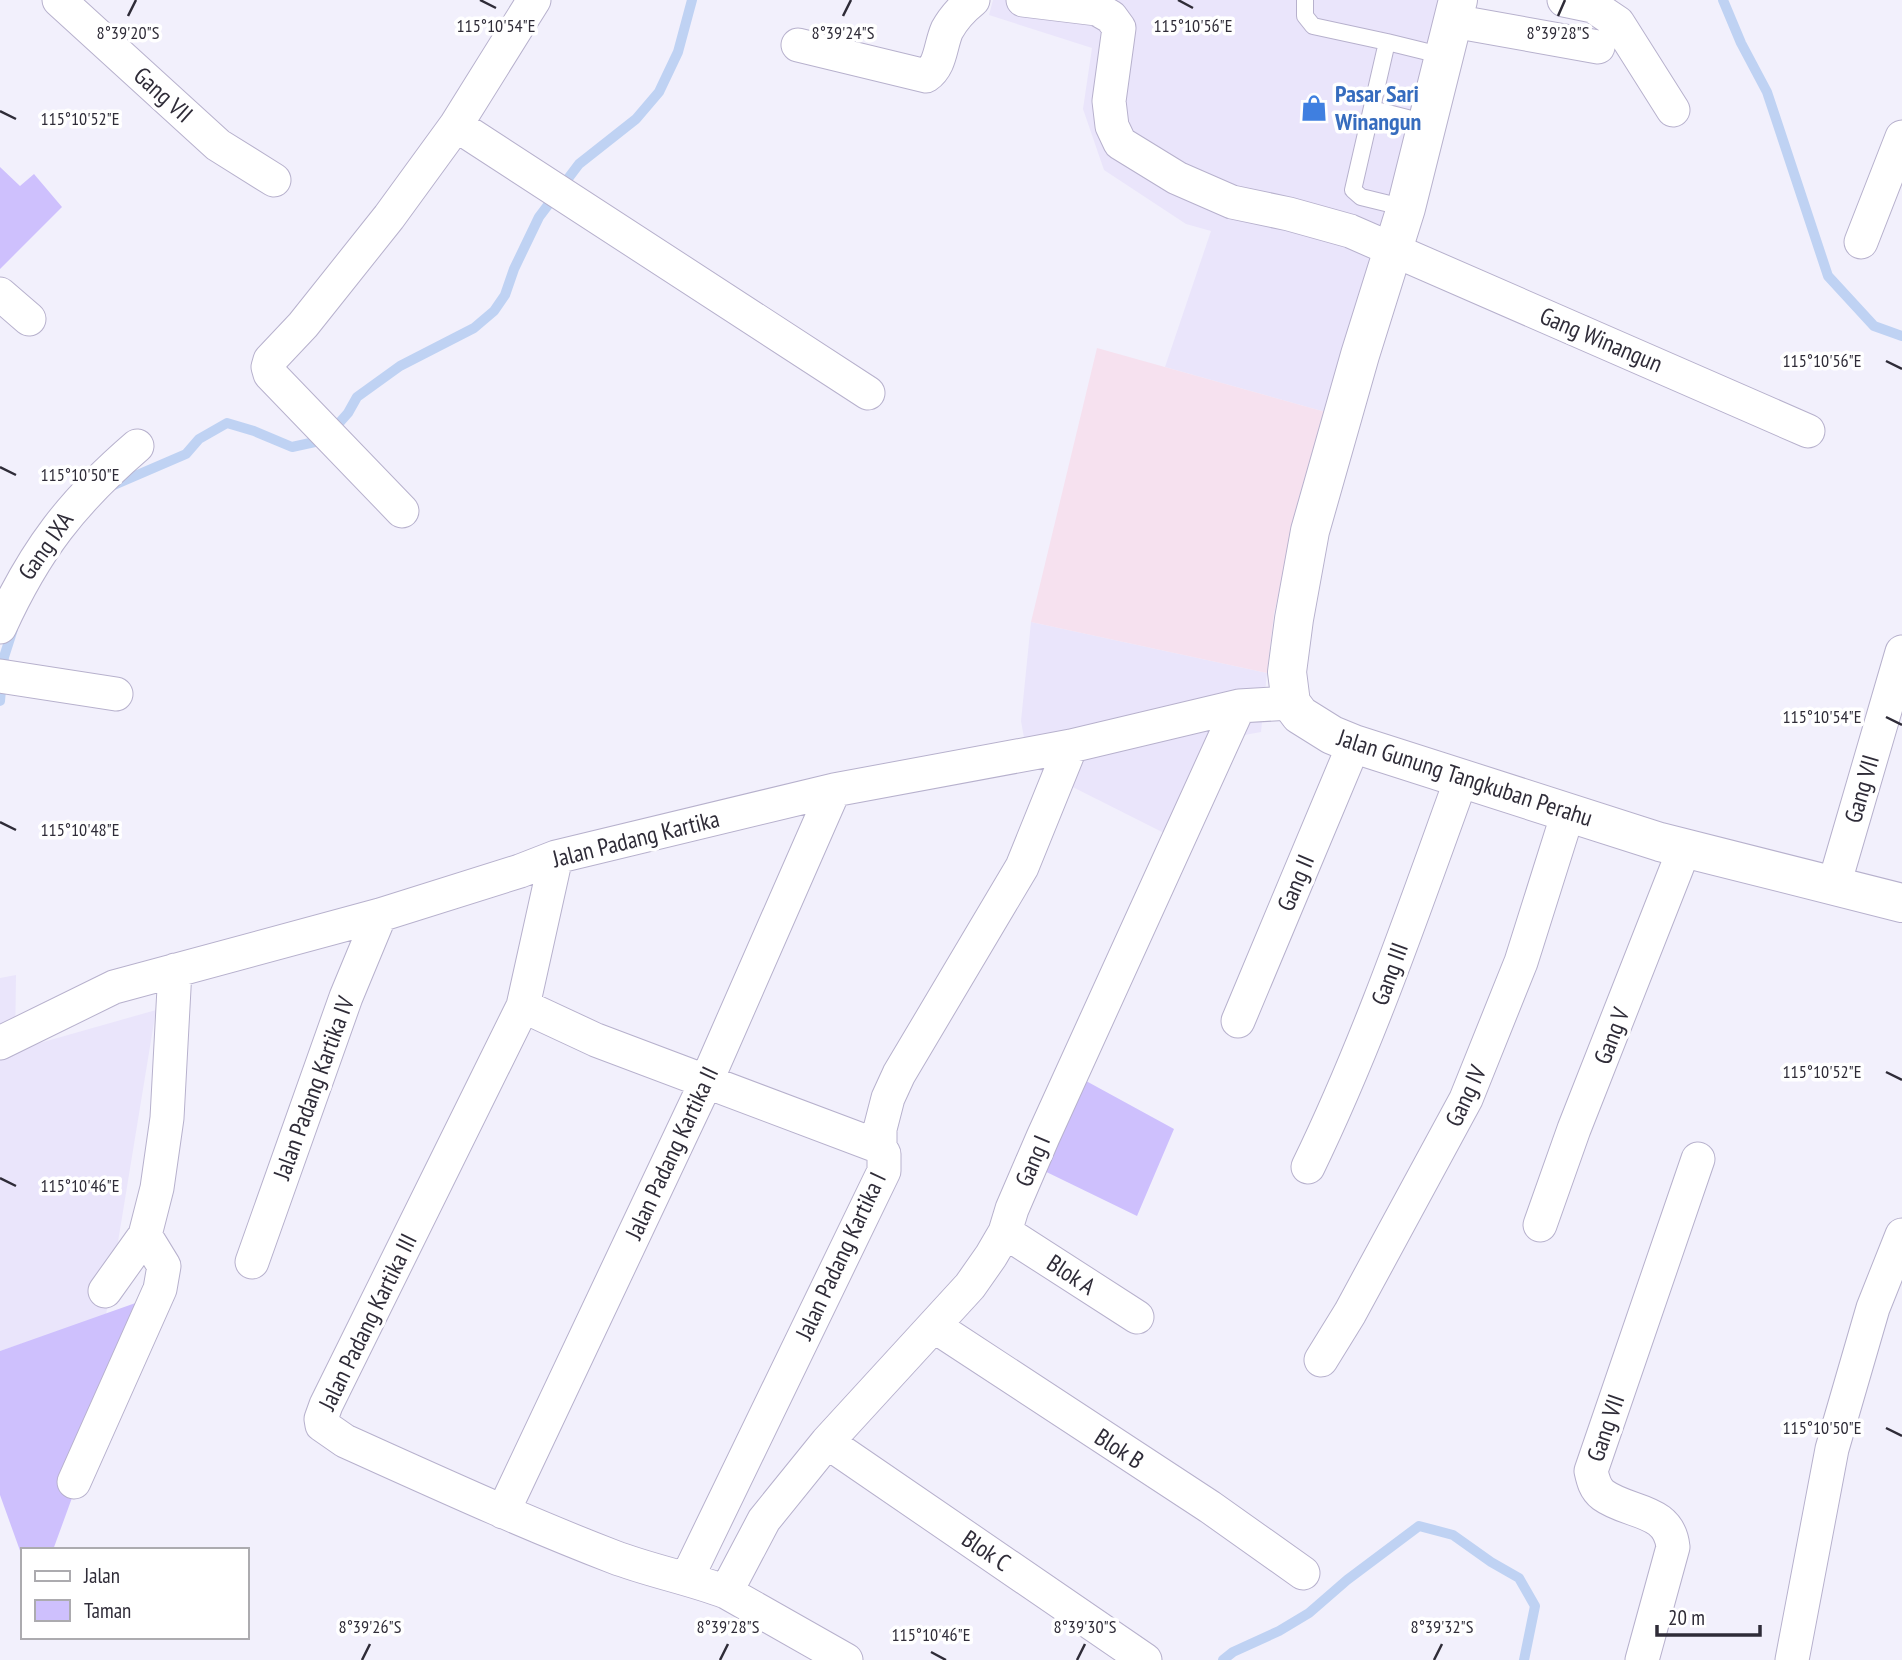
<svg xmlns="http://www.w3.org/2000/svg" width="1902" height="1660" viewBox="0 0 1902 1660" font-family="'PT Sans Narrow',sans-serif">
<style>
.built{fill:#eae5fb}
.education{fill:#f6e1ef}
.green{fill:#cec0fd}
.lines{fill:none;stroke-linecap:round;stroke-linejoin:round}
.stream{stroke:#bfd2f3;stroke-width:10}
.service-casing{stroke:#b7b1cd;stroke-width:18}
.minor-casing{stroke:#b7b1cd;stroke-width:35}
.tertiary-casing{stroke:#b7b1cd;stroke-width:40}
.service{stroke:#fff;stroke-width:16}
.minor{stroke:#fff;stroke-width:33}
.tertiary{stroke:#fff;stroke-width:38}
.ticks{fill:none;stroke:#2f2c38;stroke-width:2.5}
.labels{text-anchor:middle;stroke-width:7;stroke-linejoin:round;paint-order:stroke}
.shop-label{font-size:24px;font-weight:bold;fill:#366cbe;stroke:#fff;text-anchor:start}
.street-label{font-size:24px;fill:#2f2c38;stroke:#fff}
.ticks-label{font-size:18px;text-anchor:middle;fill:#2f2c38;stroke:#fff;stroke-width:7;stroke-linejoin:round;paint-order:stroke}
</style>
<rect width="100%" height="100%" fill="#f2f0fc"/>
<path class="built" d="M993 0H1447L1329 413 1165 367 1211 231 1186 224 1104 170 1083 109 1092 48 989 15Z
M1031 622 1267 673 1261 732 1207 742 1166 834 1029 765 1021 721Z
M16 975 15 1050 156 1010 106 1315 0 1351V978Z"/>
<path class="education" d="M1097 348 1329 413 1298 508 1274 614 1267 673 1031 622Z"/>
<path class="green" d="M0 167 20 186 34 174 62 207 0 269Z
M1066 1070 1174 1129 1137 1216 1030 1164Z
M144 1300 53 1550H23V1559L0 1495V1351Z"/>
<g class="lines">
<path class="stream" d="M1723 0 1741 43 1767 92 1828 276 1874 326 1902 336
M114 485 186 454 199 439 227 423 254 431 292 447 324 440 348 413 357 397 400 366 474 328 494 311 505 295 514 269 539 217 579 164 636 119 659 92 678 52 692 0
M0 701 4 657 13 629
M1223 1660 1233 1652 1279 1631 1309 1613 1347 1580 1419 1526 1453 1535 1491 1562 1519 1578 1535 1606 1524 1660"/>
<defs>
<path id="service" d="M1305 0V16L1313 26 1387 42
M1372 109 1427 123
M1406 208 1361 197 1353 190 1387 42 1444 56"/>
<path id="minor" d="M59 0 218 145 274 180
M1023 0 1097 9 1111 17 1119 28 1109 101 1112 126 1120 143 1177 178 1232 202 1289 214 1350 231 1808 431
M1564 0 1593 6 1618 23 1673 110
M1453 21 1598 47
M798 45 926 76C941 66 940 46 947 30 953 19 963 8 973 0
M456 125 868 393
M1861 242 1902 137
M0 294 29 319
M402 511 270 374 268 367 270 360 303 325 389 217 456 125 534 0
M0 627C35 550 72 502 137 446
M0 676 116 694
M556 857 523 1006 326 1405 321 1419 322 1425 345 1441C434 1481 523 1522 614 1557 651 1571 689 1578 726 1592L764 1520 827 1442 970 1286 991 1256 1005 1232 1012 1209 1043 1137 1239 706
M1834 885 1902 652
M523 1006 596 1040 880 1147
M1238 1021 1354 744
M0 1043 114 987 380 915 520 871 556 857 834 790 1071 746 1239 706 1291 703
M1308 1167C1369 1041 1414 909 1462 777
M1540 1225 1574 1129 1685 847
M1005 1232 1137 1317
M252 1262 346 997 380 915
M105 1291 145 1235 157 1188 167 1118 175 970
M934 1326 1210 1507 1303 1573
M1321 1360 1350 1313 1466 1099 1521 962 1568 813
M827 1442 1145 1660
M74 1482 160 1289 164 1266 145 1235
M503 1512 706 1082 834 790
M687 1578 884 1171V1154L880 1147V1129L888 1098 899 1074 1022 867 1071 746
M726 1592 846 1660
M1642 1660 1673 1547C1669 1508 1629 1514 1603 1495 1595 1489 1593 1480 1591 1471L1698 1159
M1792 1660 1832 1449 1873 1308 1902 1235"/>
<path id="tertiary" d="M1458 0 1406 208 1360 355 1310 531 1294 619 1287 672 1291 703 1300 715 1332 735 1354 744 1660 842 1902 903"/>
</defs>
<use href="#service" class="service-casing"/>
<use href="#minor" class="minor-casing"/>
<use href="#tertiary" class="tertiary-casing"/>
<use href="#service" class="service"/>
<use href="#minor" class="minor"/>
<use href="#tertiary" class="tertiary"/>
</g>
<path class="ticks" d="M480 0 496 8M1178 0 1193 8M128 16 136 0M843 16 851 0M1558 16 1565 0M0 111 16 119M1886 361 1902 369M0 467 16 475M1886 717 1902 725M0 822 16 830M1886 1072 1902 1080M0 1178 16 1186M1886 1428 1902 1436M931 1652 946 1660M362 1660 370 1644M720 1660 728 1644M1077 1660 1085 1644M1434 1660 1442 1644"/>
<defs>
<symbol id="shop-bare" viewBox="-9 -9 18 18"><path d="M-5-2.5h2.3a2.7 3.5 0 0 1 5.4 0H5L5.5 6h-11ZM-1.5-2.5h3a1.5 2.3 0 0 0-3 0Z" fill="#3f7fe0" stroke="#fff" stroke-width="2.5" paint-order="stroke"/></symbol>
</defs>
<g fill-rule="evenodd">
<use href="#shop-bare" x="1295" y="89" width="38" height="38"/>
</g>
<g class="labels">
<g class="shop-label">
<text x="1335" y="102">Pasar Sari<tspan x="1335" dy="28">Winangun</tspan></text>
</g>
<g class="street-label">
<text transform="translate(163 95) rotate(42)" y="8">Gang VII</text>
<text transform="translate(1601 340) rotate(23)" y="8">Gang Winangun</text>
<text transform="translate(46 546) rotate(-55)" y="8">Gang IXA</text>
<text transform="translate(1465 778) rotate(18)" y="8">Jalan Gunung Tangkuban Perahu</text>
<text transform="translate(1862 789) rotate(-74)" y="8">Gang VII</text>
<text transform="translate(636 839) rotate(-14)" y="8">Jalan Padang Kartika</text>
<text transform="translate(1296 883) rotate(-67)" y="8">Gang II</text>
<text transform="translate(1390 974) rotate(-70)" y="8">Gang III</text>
<text transform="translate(1612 1036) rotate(-69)" y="8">Gang V</text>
<text transform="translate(314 1088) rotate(-70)" y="8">Jalan Padang Kartika IV</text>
<text transform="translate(1466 1096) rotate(-65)" y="8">Gang IV</text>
<text transform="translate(672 1153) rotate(-65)" y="8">Jalan Padang Kartika II</text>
<text transform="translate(1033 1161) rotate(-67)" y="8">Gang I</text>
<text transform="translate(841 1256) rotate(-65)" y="8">Jalan Padang Kartika I</text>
<text transform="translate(1071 1275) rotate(33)" y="8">Blok A</text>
<text transform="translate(368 1322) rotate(-64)" y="8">Jalan Padang Kartika III</text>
<text transform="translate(1606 1428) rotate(-71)" y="8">Gang VII</text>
<text transform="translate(1119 1449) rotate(33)" y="8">Blok B</text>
<text transform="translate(986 1551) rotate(34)" y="8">Blok C</text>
</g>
</g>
<g class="ticks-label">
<text x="1193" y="32">115°10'56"E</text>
<text x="496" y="32">115°10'54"E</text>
<text x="128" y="39">8°39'20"S</text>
<text x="843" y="39">8°39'24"S</text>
<text x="1558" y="39">8°39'28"S</text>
<text x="80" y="125">115°10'52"E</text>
<text x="1822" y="367">115°10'56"E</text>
<text x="80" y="481">115°10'50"E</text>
<text x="1822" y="723">115°10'54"E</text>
<text x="80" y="836">115°10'48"E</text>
<text x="1822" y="1078">115°10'52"E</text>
<text x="80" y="1192">115°10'46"E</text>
<text x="1822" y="1434">115°10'50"E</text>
<text x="370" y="1633">8°39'26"S</text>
<text x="728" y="1633">8°39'28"S</text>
<text x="1085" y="1633">8°39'30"S</text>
<text x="1442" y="1633">8°39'32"S</text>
<text x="931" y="1641">115°10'46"E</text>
</g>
<rect x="21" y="1548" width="228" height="91" fill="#ffffff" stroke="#acabaf" stroke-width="2"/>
<rect x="35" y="1571" width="35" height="10" fill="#ffffff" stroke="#acabaf" stroke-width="2"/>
<text x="84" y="1583" font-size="21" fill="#2f2c38">Jalan</text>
<rect x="35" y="1600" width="35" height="21" fill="#cec0fd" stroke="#acabaf" stroke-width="2"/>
<text x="84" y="1618" font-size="21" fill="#2f2c38">Taman</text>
<path d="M1657 1625v10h103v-10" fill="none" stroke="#2f2c38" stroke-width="3.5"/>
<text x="1668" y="1625" font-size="21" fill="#2f2c38" stroke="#ffffff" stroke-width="5" paint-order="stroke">20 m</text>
</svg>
